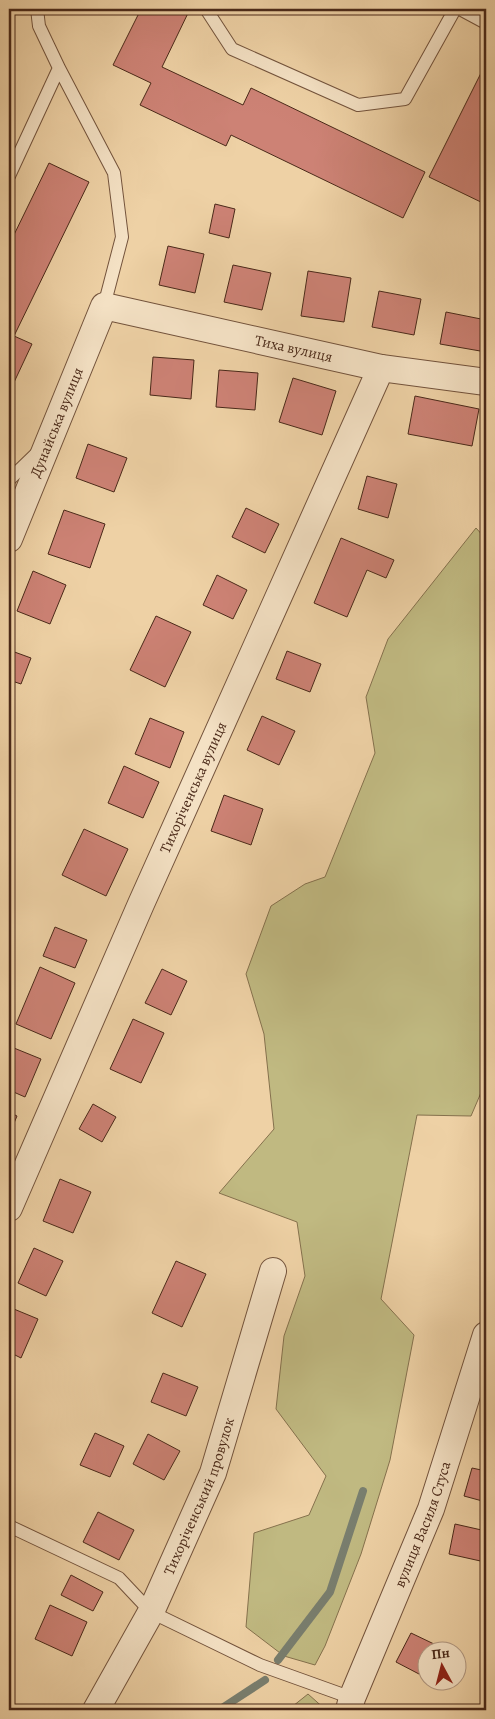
<svg xmlns="http://www.w3.org/2000/svg" width="495" height="1719" viewBox="0 0 495 1719" font-family="Alegreya,serif">
<style>
.green{fill:#c0b981;stroke:#85714d}
.lines{fill:none;stroke-linecap:round;stroke-linejoin:round}
.stream{stroke:#797e6e;stroke-width:8}
.building{fill:#cd8275;stroke:#4a2919}
.lane-casing{stroke:#73533c;stroke-width:14}
.street-casing{stroke:#73533c;stroke-width:28}
.lane{stroke:#f4e1c4;stroke-width:12}
.street{stroke:#f4e1c4;stroke-width:26}
.labels{text-anchor:middle;stroke-width:5;stroke-linejoin:round;paint-order:stroke}
.street-label{font-size:15px;fill:#4a2919;stroke:#f4e1c4}
</style>
<rect width="100%" height="100%" fill="#eed1a5"/>
<filter id="stains"><feTurbulence type="fractalNoise" baseFrequency=".004" numOctaves="4"/><feColorMatrix values="0 0 0 0 .2 0 0 0 0 .09 0 0 0 0 .02 0 0 0 .5 -.17"/></filter>
<radialGradient id="worn" r=".72"><stop offset=".6" stop-color="#630" stop-opacity="0"/><stop offset="1" stop-color="#630" stop-opacity=".3"/></radialGradient>
<path class="green" d="M476 528 486 539V1081L471 1116 417 1115 381 1299 414 1335 390 1460 361 1554 325 1646 315 1665 284 1656 246 1627 254 1533 309 1515 326 1476 276 1409 284 1336 305 1276 297 1222 219 1193 274 1129 264 1034 246 974 271 906 305 884 325 877 375 753 366 697 388 639Z
M308 1694 326 1710H288Z"/>
<g class="lines">
<path class="stream" d="M278 1660 330 1592 363 1491
M219 1710 265 1680"/>
</g>
<path class="building" d="M141 9H190L162 67 243 105 251 88 425 172 403 218 231 135 226 146 140 105 151 83 113 65Z
M486 63V203L485 204 429 177Z
M49 163 89 182 14 336 32 344 9 393V245Z
M215 204 235 209 229 238 209 233Z
M168 246 204 254 195 293 159 285Z
M233 265 271 273 262 310 224 302Z
M308 271 351 278 344 322 301 316Z
M379 291 421 299 414 335 372 327Z
M446 312 486 320V352L440 344Z
M153 357 194 360 191 399 150 395Z
M219 370 258 373 255 410 216 407Z
M293 378 336 391 322 435 279 422Z
M415 396 479 409 472 446 408 434Z
M88 444 127 458 114 492 76 478Z
M367 476 397 484 388 518 358 509Z
M246 508 279 524 265 553 232 537Z
M64 510 105 524 90 568 48 554Z
M341 538 394 560 386 578 367 570 347 617 314 603Z
M33 571 66 585 50 624 17 611Z
M217 575 247 590 233 619 203 605Z
M156 616 191 632 165 687 130 670Z
M9 650 31 658 21 684 9 680Z
M287 651 321 664 310 692 276 679Z
M262 716 295 731 279 765 247 750Z
M150 718 184 732 170 768 135 754Z
M124 766 159 782 143 818 108 803Z
M224 795 263 809 251 845 211 831Z
M84 829 128 849 106 896 62 875Z
M55 927 87 940 75 968 43 956Z
M40 967 75 983 51 1039 16 1024Z
M162 969 187 981 171 1015 145 1003Z
M133 1019 164 1033 141 1083 110 1069Z
M9 1046 41 1059 25 1097 9 1090Z
M93 1104 116 1117 102 1142 79 1129Z
M9 1112 17 1116 9 1135Z
M60 1179 91 1192 73 1233 43 1221Z
M34 1248 63 1261 46 1296 18 1283Z
M176 1261 206 1274 182 1327 152 1313Z
M9 1307 38 1319 21 1358 9 1352Z
M163 1373 198 1387 186 1416 151 1402Z
M95 1433 124 1446 110 1477 80 1465Z
M148 1434 180 1451 164 1480 133 1464Z
M472 1468 486 1471V1502L464 1496Z
M98 1512 134 1530 119 1560 83 1542Z
M455 1524 486 1531 485 1562 449 1554Z
M71 1575 103 1592 93 1611 61 1595Z
M50 1605 87 1622 72 1656 35 1639Z
M411 1633 434 1644 431 1652H428V1658L419 1674 396 1662Z"/>
<g class="lines">
<defs>
<path id="lane" d="M206 9 232 49 358 105 405 99 455 9
M460 9 486 23
M59 68 114 173 122 237 104 306
M9 176 59 68 39 26 37 9
M9 480 38 452
M9 1526 119 1578 151 1612 260 1665 352 1698"/>
<g id="street">
<path id="s1" d="M9 539 104 306 381 368 486 382"/>
<path id="s2" d="M9 1208 141 904 381 368"/>
<path id="s3" d="M96 1710 151 1612 213 1473 273 1271"/>
<path id="s4" d="M349 1710 352 1698 431 1509 486 1335"/>
</g>
</defs>
<use href="#lane" class="lane-casing"/>
<use href="#street" class="street-casing"/>
<use href="#lane" class="lane"/>
<use href="#street" class="street"/>
</g>
<g class="labels">
<g class="street-label">
<text dy="5" stroke="none"><textPath href="#s1" startOffset="446">Тиха вулиця</textPath></text>
<text dy="5" stroke="none"><textPath href="#s1" startOffset="126">Дунайська вулиця</textPath></text>
<text dy="5" stroke="none"><textPath href="#s2" startOffset="459">Тихоріченська вулиця</textPath></text>
<text dy="5" stroke="none"><textPath href="#s3" startOffset="238">Тихоріченський провулок</textPath></text>
<text dy="5" stroke="none"><textPath href="#s4" startOffset="200">вулиця Василя Стуса</textPath></text>
</g>
</g>
<rect width="495" height="1719" fill="none" stroke="#eed1a5" stroke-width="30"/>
<rect x="10" y="10" width="475" height="1699" fill="none" stroke="#4a2919" stroke-width="2.5"/>
<rect x="15" y="15" width="465" height="1689" fill="none" stroke="#4a2919"/>
<g transform="translate(442 1666) rotate(353)"><circle r="24" fill="#f4e1c4" stroke="#b09780"/>
<path d="M0-4L9 19L0 12L-9 19Z" fill="#8f2418"/>
<text y="-8" font-size="14" font-weight="bold" text-anchor="middle" fill="#4a2919">Пн</text>
</g>
<rect width="100%" height="100%" filter="url(#stains)"/>
<rect width="100%" height="100%" fill="url(#worn)"/>
</svg>
